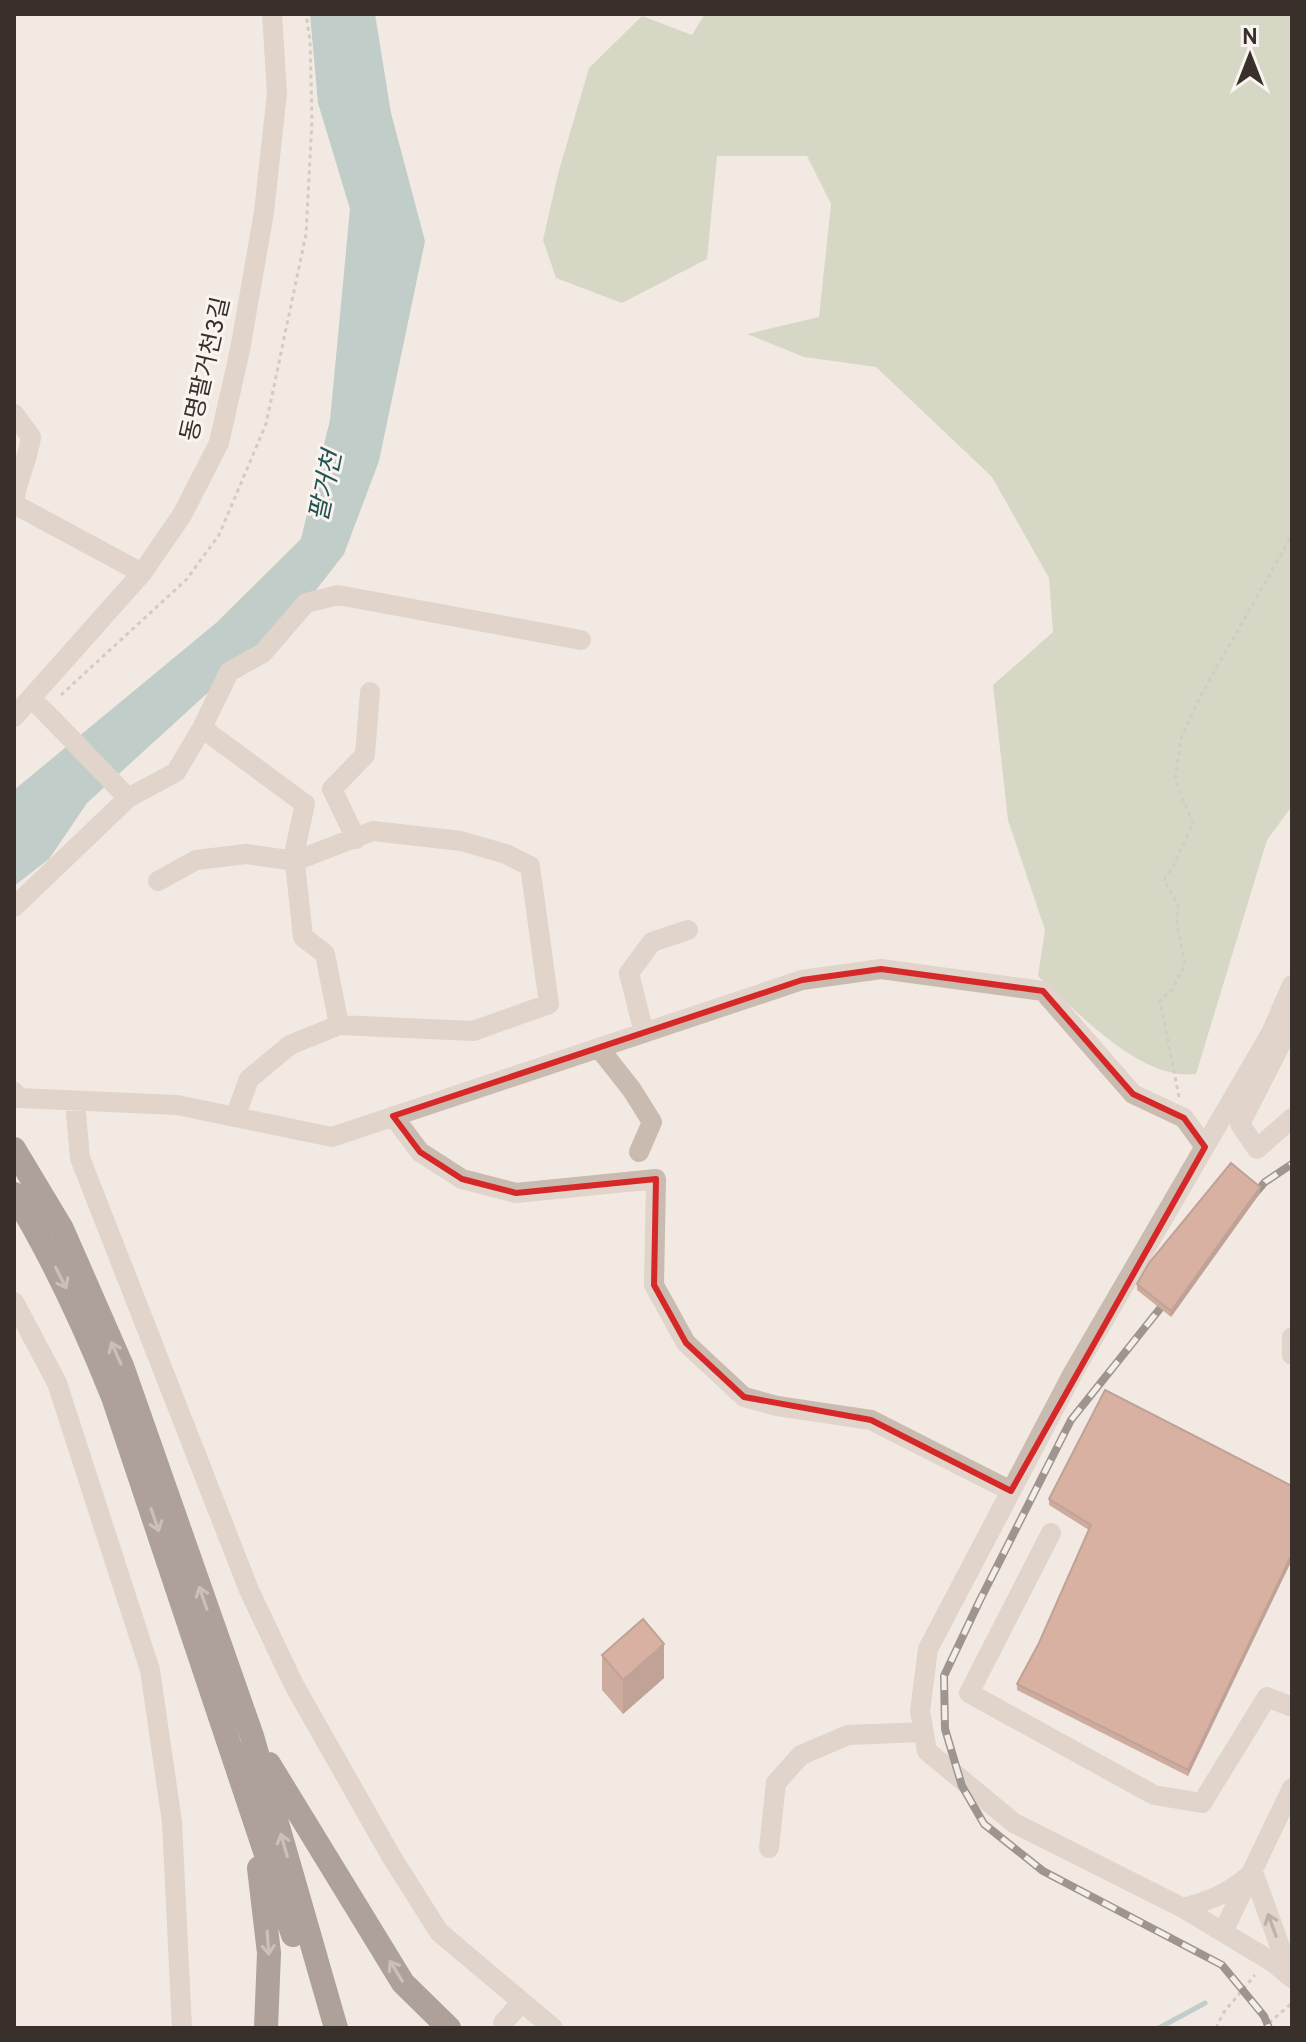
<svg xmlns="http://www.w3.org/2000/svg" width="1306" height="2042" viewBox="0 0 1306 2042" font-family="Overpass,'Noto Sans KR',sans-serif">
<style>
.green{fill:#b7c0a3}
.water{fill:#84abac}
.lines{fill:none;stroke-linecap:round;stroke-linejoin:round}
.stream{stroke:#84abac;stroke-width:5}
.path{stroke:#b5a599;stroke-width:3;stroke-dasharray:4 4;stroke-linecap:butt}
.minor{stroke:#c9bbaf;stroke-width:20}
.highway{stroke:#594a44;stroke-width:24}
.rail-casing{stroke:#39302c;stroke-width:8}
.rail{stroke:#f9f4ef;stroke-width:5;stroke-dasharray:15;stroke-linecap:butt}
.minor-bridge{stroke:#c9bbaf;stroke-width:20}
.wall{fill:#a15f4b}
.shaded-wall{fill:#834d3d}
.building{fill:#bb6e57;stroke:#834d3d;stroke-width:2}
.oneway{stroke:#998e88}
.oneway2{stroke:#7a6f67}
.marked{fill:none;stroke:#d62828;stroke-width:6;stroke-linejoin:round}
.labels{text-anchor:middle;stroke-width:6;stroke-linejoin:round;paint-order:stroke}
.street-label{font-size:24px;fill:#39302c;stroke:#f9f4ef}
.water-label{font-size:26px;font-style:italic;fill:#255457;stroke:#f9f4ef}
</style>
<rect width="100%" height="100%" fill="#f2eae2"/>
<path class="green" d="M705 14H1292V806L1267 840 1196 1074C1140 1081 1077 1011 1038 976L1045 930 1008 820 993 685 1053 632 1049 578 992 477 876 367 804 357 747 334 819 317 831 204 807 156H717L707 259 622 303 556 278 543 240 558 174 589 68 642 16 692 35Z"/>
<path class="water" d="M310 14H375L391 113 425 241 379 461 344 554 306 603 87 803 49 859 14 886V790L216 623 301 539 330 420 350 209 318 103Z"/>
<g class="lines">
<path class="stream" d="M1159 2028 1205 2003"/>
<path class="path" d="M61 695 186 580 219 535 266 424 306 234 312 121 310 40 306 14
M1179 1097 1160 1000 1172 990 1185 965 1177 924 1178 905 1164 880 1174 865 1193 823 1175 780 1181 738 1201 695 1292 535
M1216 2028 1224 2012 1255 1975
M1263 2028 1292 2003"/>
<path class="minor" d="M14 414 31 437C28 461 17 478 14 503
M14 504 142 573
M14 717 142 573 182 515 219 443 240 350 264 212 277 93 272 14
M202 728 305 804 294 854 303 937 325 954 339 1025 290 1045 249 1079 235 1117
M128 798 176 772 202 728 229 672 263 653 306 603 338 595 581 640
M356 839 332 789 365 755 370 692
M158 881 196 860 246 854 295 861 373 831 461 841 506 854 530 866 549 1004 473 1031 339 1025
M14 907 128 798 53 720
M1292 985 1271 1033 1073 1373 928 1649 920 1711 927 1751 1014 1823 1183 1908 1274 1963 1292 1978
M1292 1022 1240 1124 1257 1149 1292 1118
M644 1033 629 973 652 942 688 930
M599 1048 632 1090 652 1122 639 1152
M14 1092 19 1098 177 1105 332 1137 802 980 881 969 1043 991 1133 1094 1184 1118 1205 1147
M75 1102 80 1158 249 1590 294 1685 391 1856 439 1932 553 2028
M393 1116 420 1152 462 1179 516 1193 656 1179 654 1285 686 1343 744 1397 777 1406 871 1420 1011 1491
M14 1302 57 1383 150 1670 172 1822 182 2028
M1292 1337V1355
M1051 1533 969 1693 1154 1795 1202 1803 1267 1697 1292 1707
M769 1848 776 1783 801 1755 848 1735 923 1732
M1253 1872 1291 1977
M1183 1908C1208 1901 1228 1894 1247 1877
M1223 1932 1292 1788
M503 2023 522 2002"/>
<path class="highway" d="M14 1149 62 1229 122 1366 252 1736 336 2028
M14 1194C54 1259 85 1327 113 1397L293 1935
M269 1764 403 1983 449 2028
M259 1868 269 1953 266 2028"/>
<defs>
<path id="rail" d="M1245 1205 1265 1182 1292 1164
M1174 1291 1071 1420 979 1602 944 1676 945 1729 962 1786 984 1824 1043 1871 1222 1965 1264 2016 1269 2028"/>
</defs>
<use href="#rail" class="rail-casing"/>
<use href="#rail" class="rail"/>
<path class="minor-bridge" d="M40 707 53 720"/>
</g>
<path class="wall" d="M1260 1193 1171 1317 1137 1290V1284Z
M1292 1486 1188 1776 1017 1690V1684L1039 1643 1089 1530 1049 1505V1499Z
M602 1655 664 1678 623 1714 602 1690Z"/>
<path class="shaded-wall" d="M1260 1187V1193L1171 1317V1311Z
M1292 1554V1560L1188 1776V1770Z
M664 1644V1678L623 1714V1680Z"/>
<path class="building" d="M1231 1163 1260 1187 1171 1311 1137 1284 1149 1263Z
M1105 1390 1292 1486V1554L1188 1770 1017 1684 1039 1643 1091 1525 1049 1499Z
M643 1619 664 1644 623 1680 602 1655Z"/>
<defs><path id="oneway-shaft" d="M-6 0H5M1.5-3L5.5 0L1.5 3" fill="none" stroke-width="1.6" stroke-linecap="round" stroke-linejoin="round" transform="scale(2)"/></defs>
<g class="oneway">
<use href="#oneway-shaft" transform="translate(61 1278) rotate(63)"/>
<use href="#oneway-shaft" transform="translate(116 1353) rotate(-114)"/>
<use href="#oneway-shaft" transform="translate(155 1520) rotate(71)"/>
<use href="#oneway-shaft" transform="translate(203 1598) rotate(-109)"/>
<use href="#oneway-shaft" transform="translate(284 1845) rotate(-106)"/>
<use href="#oneway-shaft" transform="translate(268 1943) rotate(86)"/>
<use href="#oneway-shaft" transform="translate(396 1971) rotate(-122)"/>
</g>
<use class="oneway2" href="#oneway-shaft" transform="translate(1272 1925) rotate(-110)"/>
<path d="M0 0H1306V2042H0ZM881 969 1043 991 1133 1094 1184 1118 1205 1147 1011 1491 871 1420 744 1397 686 1343 654 1285 656 1179 516 1193 462 1179 420 1152 393 1116 802 980Z" fill="#f2eae2" fill-opacity=".55" fill-rule="evenodd"/>
<path class="marked" d="M881 969 1043 991 1133 1094 1184 1118 1205 1147 1011 1491 871 1420 744 1397 686 1343 654 1285 656 1179 516 1193 462 1179 420 1152 393 1116 802 980Z"/>
<g class="labels">
<g class="street-label">
<text transform="translate(205 369) rotate(-77)" y="8">동명팔거천3길</text>
</g>
<g class="water-label">
<text transform="translate(325 486) rotate(-78)" y="9">팔거천</text>
</g>
</g>
<rect width="1306" height="2042" fill="none" stroke="#39302c" stroke-width="32"/>
<g transform="translate(1250 56)" stroke="#f9f4ef" stroke-width="6" paint-order="stroke">
<path d="M0-6L14 30L0 20L-14 30Z" fill="#39302c"/>
<text y="-12" font-size="22" font-weight="bold" text-anchor="middle" fill="#39302c">N</text>
</g>
</svg>
